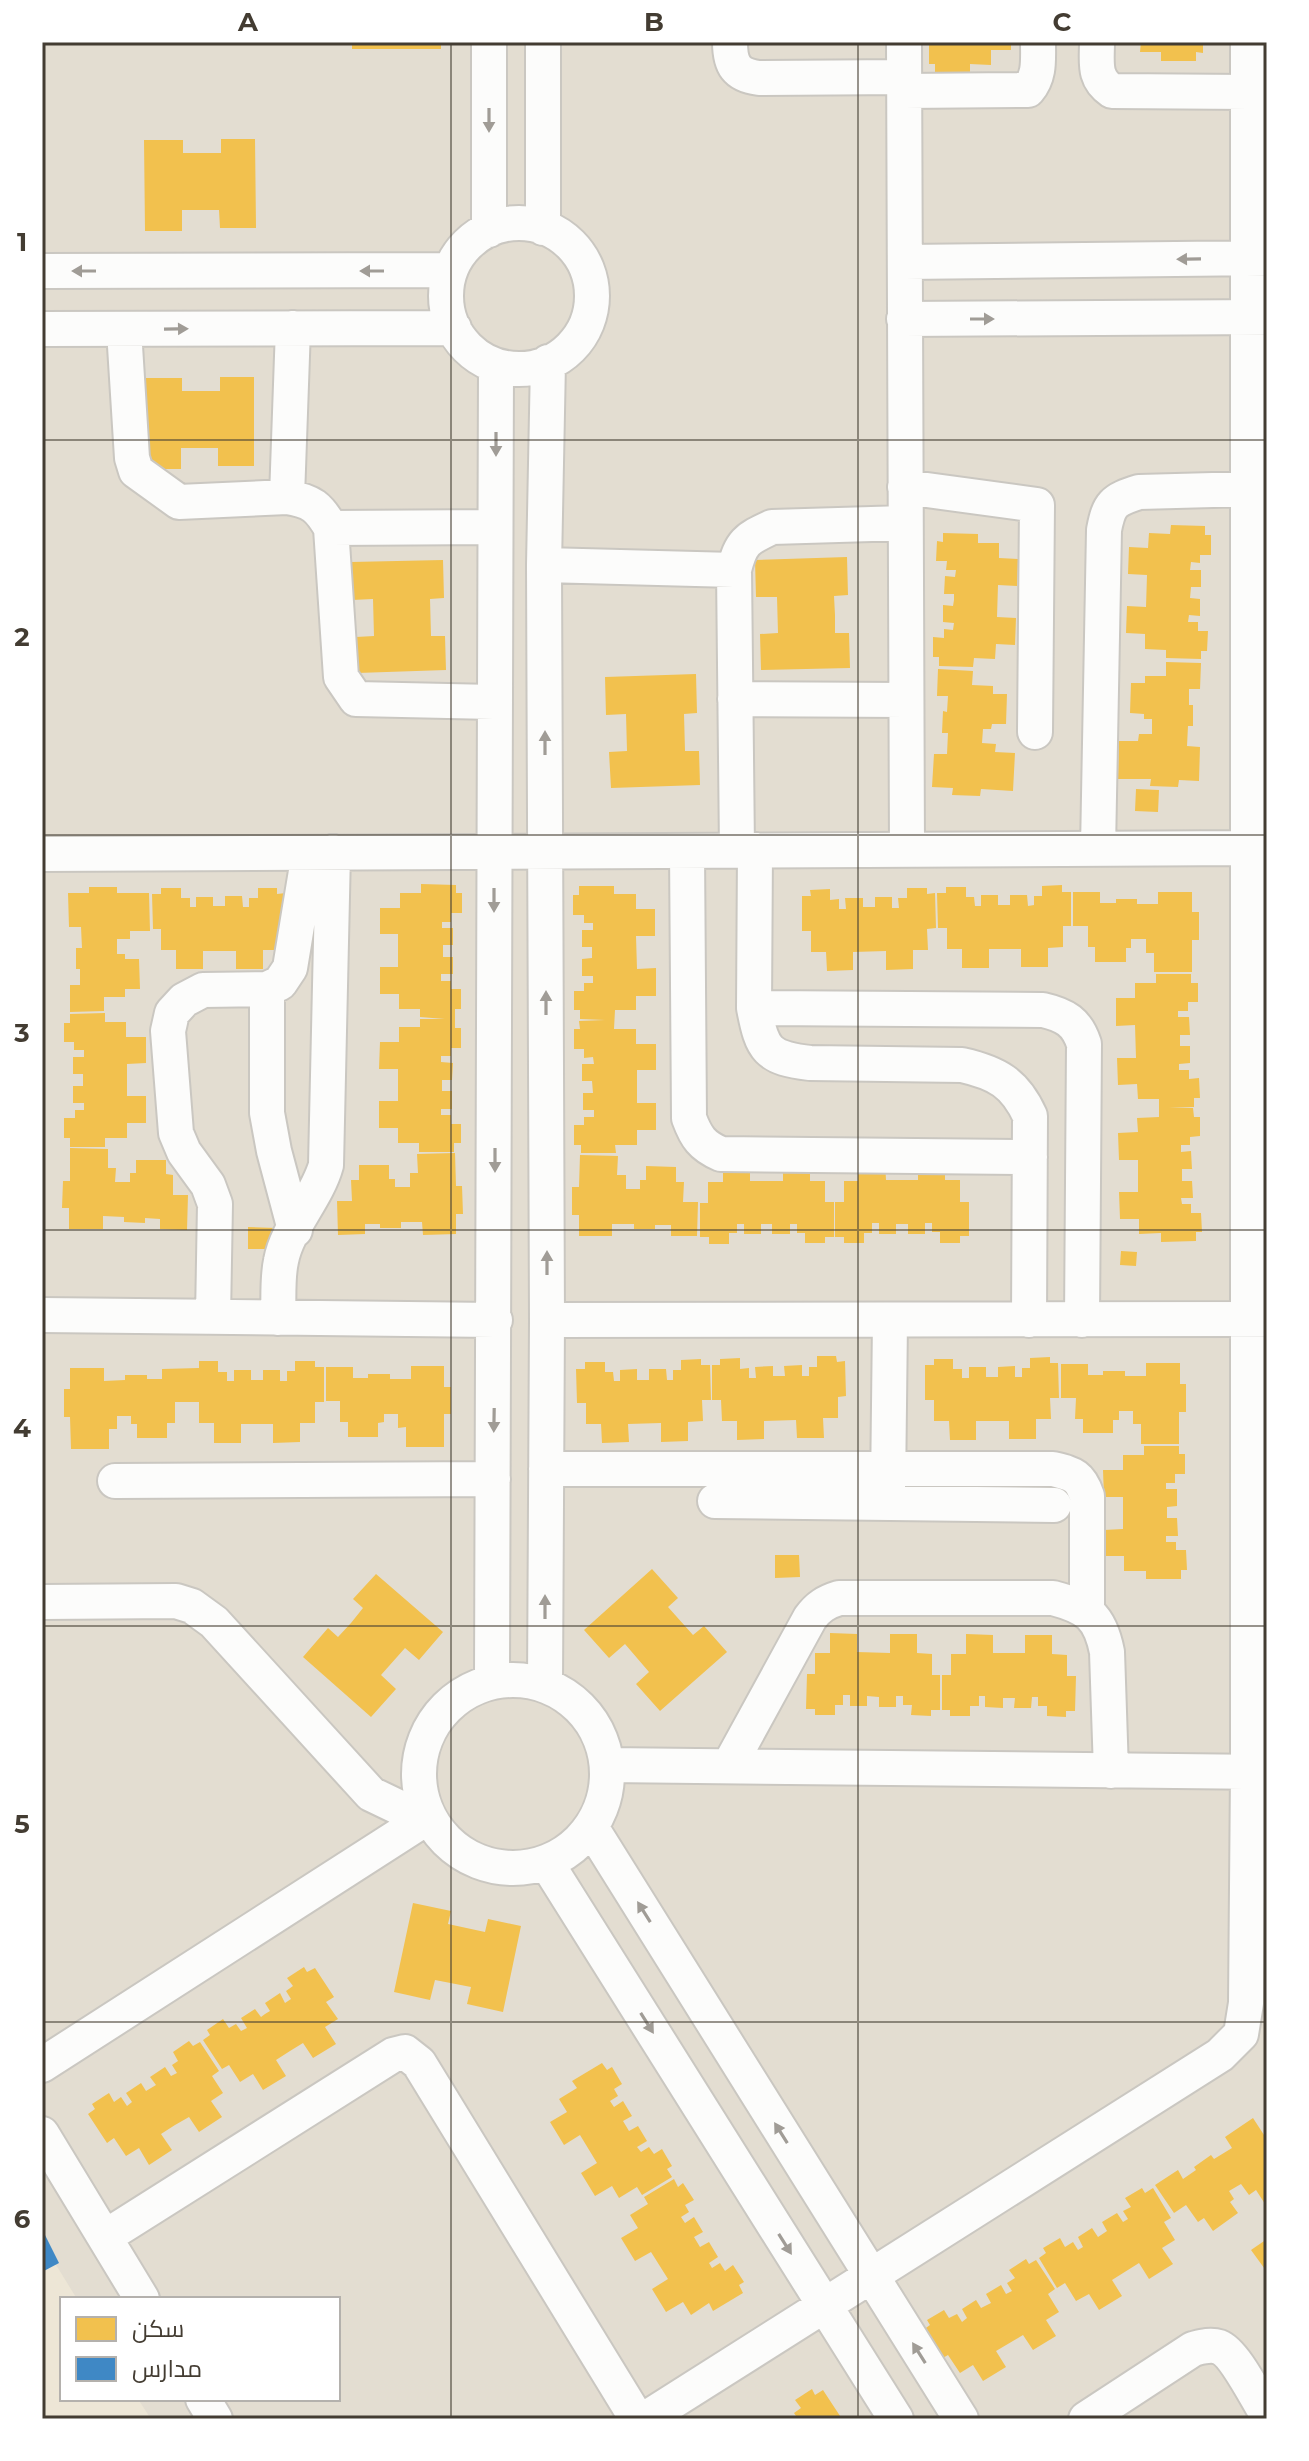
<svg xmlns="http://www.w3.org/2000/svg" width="1309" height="2461" viewBox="0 0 1309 2461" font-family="Montserrat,Cairo,sans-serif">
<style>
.residential{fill:#e3ddd1;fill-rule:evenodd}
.education{fill:#ede6d6}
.homes{fill:#f2c14e}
.schools{fill:#3f88c5}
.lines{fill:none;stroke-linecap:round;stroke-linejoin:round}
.minor-casing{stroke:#cac7c1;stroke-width:38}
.minor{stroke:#fcfcfb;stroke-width:34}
.oneway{fill:#a09c96}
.grid{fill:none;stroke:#433c32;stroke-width:2;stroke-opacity:0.55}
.neatline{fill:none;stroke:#433c32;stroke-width:3}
.grid-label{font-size:26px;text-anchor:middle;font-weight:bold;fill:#433c32}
</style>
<rect width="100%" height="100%" fill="#eeebe4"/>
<path class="residential" d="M42 42H1267V2419H42ZM62 2299H338V2399H62Z"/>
<path class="education" d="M42 2242 77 2299H62V2399H138L151 2419H42Z"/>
<path class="homes" d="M352 42H441V49H352Z
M939 42H1011V50H991V65L970 64V73L935 72V64H929V44H939Z
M1141 42H1203V53L1196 52V61H1161V52H1140Z
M221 139H255L256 228H220L219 210H182V231H145L144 140H183V153H221Z
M220 377H254V466H218V448H181V469H143V378H182V391H220Z
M1171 525 1205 526V535H1211V555H1200V563L1191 562 1190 570H1201V587H1191L1190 598 1200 599V616L1189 615 1188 622H1198V631H1208L1207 651H1201V659L1166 658V650L1145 649V634L1126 633 1127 606 1146 607 1147 575 1128 574 1129 547 1148 548 1149 533 1170 534Z
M943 533 978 534V543H999V558L1018 559 1017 586 998 585 997 617 1016 618 1015 645 996 644 995 659 974 658 973 667 939 666V657H933V637L944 638V629L953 630 954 623 943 622V605L953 606 954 600V594H944L945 576 955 577 956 570H946L947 561H936L937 541 943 542Z
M847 557 848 595 834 596 835 615V633H849L850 668 761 670 760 634 778 633 777 597H756L755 560Z
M443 560 444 598 430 599 431 636H445L446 670 357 673 356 637 374 636 373 599 352 600 351 562Z
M1166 662 1201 663 1200 689H1189V705H1193V726H1188L1187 746 1200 747 1199 781 1179 780 1178 787 1150 786 1151 779H1118L1119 741H1138L1139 734H1152V719H1144V714L1130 713 1131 683H1145V676H1166Z
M938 669 973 671 972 685 993 686V694H1007L1006 724H992L991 729H983L982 743 996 744 995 752 1015 753 1013 791 981 789 980 796 952 795 953 788 932 787 934 754H947L948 733H942L943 711 947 712 948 696H937Z
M696 674 697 713 684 714 685 751H699L700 785 611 788 609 752 627 751 626 714 606 715 605 677Z
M1136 789 1159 790 1158 812 1135 811Z
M421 884 456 885V893H462V913H451V922H442V928H453V945H443V957H453V974H441V981H451V989H461V1009H455V1028H461V1048H451V1056H441V1062L453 1063 452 1080H442V1091H452V1109H441V1115H451V1124H461V1143H454V1152H419V1143H398V1128H379V1101H398V1069H379L380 1042H399V1027H420V1019H445L420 1017V1009H399V994H380V967H398V934H380V908H400V893H421Z
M1062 885V892H1071V926H1063V947L1048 948V967H1021V949H989V968H962V949H947V928H938L937 893H946V887H966V897H974L975 906H981V895H998V905H1010V895H1027L1028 906 1034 905V896H1042V886Z
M579 886H614V894H636V909H655V936H636L637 969 656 968V996H636V1010H615L614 1029H636V1044H656V1070H637V1103H656V1130H637V1145H615L616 1153H581V1145H574V1125H584V1117H594V1110H583V1093H593L592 1081H582V1064H594L593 1057 584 1058V1049H574V1029H580L579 1021 605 1020 580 1019V1010H574V991H584V983H593V976H582V959L592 958V947H582V930H593V923H584V915H573V895H579Z
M89 887H117V893H149L150 931H130V939H117V954H125V959H139L140 989H125V997H104V1011L70 1012V985H80V969H76V948H82L81 927H69L68 893H89Z
M161 888H181V898H190V907H196V897H213V906H225V896H242L243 907H249V898H258V888H277V894L286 893V928H278V950H263V969H236V951H203V969H176V950H161V929H153L152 894H161Z
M907 888H927V894L935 893 936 928 927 929 928 950H913V969L886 970V951L853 952V970L827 971 826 952H811V931H802V896H811L810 890 830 889V900L839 899V909H846L845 898H863V907H875V897H892V908H899L898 898H907Z
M1073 892H1100V903H1116V899H1137V904H1158V892H1192V912H1199V940H1192V972H1154V953H1146V939H1131V948H1126V962H1095V947H1088V926H1073Z
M1156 974H1191V983H1198V1002H1188V1011H1178V1017H1189L1190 1035H1180V1046H1190V1063L1179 1064V1070H1189V1079L1199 1078 1200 1098H1194V1107H1169L1193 1108 1194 1117H1200V1136L1190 1137V1145H1181V1152L1191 1151 1192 1169H1182V1181H1192L1193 1198H1181L1182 1204H1191V1213H1201L1202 1232H1196V1241L1161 1242V1233L1139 1234V1219H1120L1119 1192H1138V1160H1119L1118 1133 1138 1132 1137 1118 1159 1117V1099H1138L1137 1084 1118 1085 1117 1058H1136L1135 1025 1116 1026V998H1135V983H1156Z
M105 1013V1022H126V1037H146V1063L127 1064V1096H146V1123H127V1138H105V1147H70V1138H64V1118H75V1110H84V1103H73V1086H83V1074H73V1057H84V1050H74V1042H64V1023H70V1014Z
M70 1148 108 1149V1168H116L115 1182H130V1173H136V1160H166V1174L173 1175V1195H188L187 1230 160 1229V1219L145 1218V1223L124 1222V1217L103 1216V1229H69V1208H62L63 1181H70Z
M455 1153 456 1186H462L463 1214H456V1234L423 1235 422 1222H401V1228H380V1224H365V1234L338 1235 337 1201H352L351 1180H359V1165H389V1179H395V1187H410V1173H418L417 1154Z
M580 1155 618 1156 617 1175H626V1189H640V1180H646V1166L676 1167V1182H684L683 1202H698L697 1236H671V1225H655V1229H634V1224H612V1236H579V1215H572V1187H579Z
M885 1161 886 1180H918V1161H945V1180H960V1202H969V1236H960V1243H940V1232H932V1223H925V1234H908V1224H896V1234H879V1223H872V1233H864V1243H844V1237H835V1202H844V1181H858V1162Z
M723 1162H750V1181H783V1162H810V1181H825V1202H834V1237H825V1243H805V1233H797V1224H790V1234H772V1224H761V1234H744V1224H737V1233H729V1244H709V1237H700V1203H708V1182H723Z
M248 1227 276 1228 275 1249H248Z
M1121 1251 1137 1252 1136 1266 1120 1265Z
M817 1356H836L837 1362 845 1361 846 1396 838 1397V1418H823L824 1438H797L796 1420 764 1421V1439L737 1440V1421H722L721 1400H712V1365H720V1359L740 1358V1369L749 1368V1378H756L755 1367 773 1366V1376H785L784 1366 802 1365V1376H809V1367H817Z
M1050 1357V1363H1058L1059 1398H1050L1051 1419H1036V1439H1009V1421H976V1440H950L949 1421H934V1400H925V1365H934V1359H953V1369H962V1378H969V1367H986V1377H998V1367L1015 1366V1377H1022V1368H1030V1358Z
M701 1359V1365H710L711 1400H702L703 1421 688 1422V1441L661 1442V1423L628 1424 629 1442 602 1443 601 1424H586V1403H577L576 1369H585V1362H605V1372H613L614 1381H620V1370L637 1369V1380H649V1369H666L667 1380H673V1370H681V1360Z
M199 1361H218V1372H227V1381H234V1370H251V1380H263V1370H280V1381H287V1371H295V1361H315V1367H324V1402H315V1423H300V1442L273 1443V1424H241V1443H214V1423H199V1402H175V1423H167V1438H137V1424H131V1416H117V1429H109V1449H71L70 1417H64V1389H70V1368H104V1381L125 1380V1375H147V1379H162V1369L199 1368Z
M1146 1363H1180V1384H1186V1412H1179V1444H1141V1424H1133V1411H1119V1420H1113V1433H1083V1419H1075L1076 1398H1061V1364H1088V1375H1103V1371H1125V1376H1146Z
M411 1366H444V1387H451V1414H444V1447H406V1427L398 1428V1414H384V1422L378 1423V1437H348V1422H340V1401H326V1367H353V1378H368V1374H390V1379H411Z
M1144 1446H1179V1454H1185V1474H1175V1483H1166V1489H1177V1506L1167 1507V1518H1177L1178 1536H1166V1542H1176V1550H1186L1187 1570H1181V1579H1146V1571H1124V1556H1105L1104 1530 1123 1529V1497H1104L1103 1470H1123V1455H1144Z
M775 1555H799L800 1577 775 1578Z
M652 1569 678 1598 668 1607 693 1635 704 1626 727 1652 660 1711 636 1684 649 1672 625 1644 609 1658 584 1630Z
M376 1574 443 1632 419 1660 405 1648 381 1675 396 1689 371 1717 303 1657 328 1628 338 1637 351 1623 363 1608 353 1599Z
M830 1633 857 1634V1652L890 1653V1634H917V1653L932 1654V1675H940V1710H931V1716L911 1715 912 1705H903V1696H896V1707H879V1697L867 1696V1706H850V1695H843V1705H835V1715H815V1709H806L807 1674H815V1653H830Z
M966 1634 993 1635V1653H1025V1635H1052V1654L1067 1655V1676H1076L1075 1711H1066V1717L1047 1716V1706H1038V1697H1032L1031 1708H1014L1015 1698H1003V1708L985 1707V1696H979V1706H970V1716H950V1710H942V1675H951V1654H966Z
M413 1903 451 1911 448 1924 485 1932 488 1919 521 1926 503 2012 467 2004 471 1987 435 1980 430 2000 394 1992Z
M304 1967 307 1972 315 1968 334 1997 326 2002 338 2019 325 2027 336 2044 313 2058 303 2043 290 2051 276 2060 286 2076 263 2090 253 2074 240 2082 229 2065 222 2069 203 2040 210 2035 207 2030 223 2019 229 2028 236 2024 241 2031 247 2028 241 2018 255 2009 261 2017 265 2014 270 2011 265 2003 280 1993 285 2003 291 1999 286 1991 293 1986 287 1978Z
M189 2041 193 2046 200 2042 219 2071 212 2076 223 2093 211 2101 222 2117 199 2132 189 2117 175 2125 161 2134 172 2150 149 2165 139 2148 126 2156 114 2138 107 2143 88 2114 95 2109 92 2104 109 2093 114 2102 121 2097 127 2106 132 2102 126 2093 141 2083 146 2091 156 2085 150 2077 165 2067 171 2076 177 2073 172 2065 178 2061 173 2052Z
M602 2063 607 2070 612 2067 622 2084 614 2089 618 2096 610 2101 614 2107 623 2101 632 2116 623 2121 629 2131 638 2126 647 2141 637 2147 641 2152 649 2147 654 2154 662 2149 672 2166 667 2169 672 2177 642 2195 637 2187 619 2198 612 2186 595 2196 581 2173 597 2163 580 2135 564 2145 550 2122 567 2112 559 2099 577 2088 572 2081Z
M1253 2118 1264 2135 1267 2133V2207L1256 2190 1249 2195 1241 2184 1229 2191 1234 2199 1230 2202 1238 2213 1213 2231 1204 2218 1198 2222 1186 2205 1174 2213 1155 2185 1178 2170 1183 2179 1196 2170 1194 2167 1211 2155 1214 2159 1232 2148 1225 2137Z
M674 2179 678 2187 683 2183 694 2200 685 2205 689 2212 681 2217 685 2223 694 2217 703 2232 694 2237 700 2247 709 2242 718 2257 709 2263 712 2268 720 2263 725 2271 733 2265 744 2282 739 2285 743 2293 713 2311 709 2303 691 2315 683 2302 666 2312 652 2289 668 2279 651 2252 635 2261 621 2238 638 2228 630 2215 648 2204 644 2197Z
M1142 2188 1145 2193 1153 2188 1171 2218 1164 2222 1175 2240 1162 2248 1173 2264 1149 2279 1139 2263 1112 2280 1122 2296 1099 2310 1089 2294 1076 2301 1065 2283 1057 2288 1039 2258 1046 2253 1043 2248 1060 2238 1065 2247 1073 2242 1078 2250 1083 2247 1078 2237 1092 2228 1098 2237 1107 2231 1102 2222 1117 2213 1123 2222 1128 2219 1123 2211 1131 2207 1125 2198Z
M1267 2239V2272L1251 2250Z
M1026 2259 1029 2264 1036 2260 1055 2289 1048 2294 1059 2312 1046 2320 1056 2336 1033 2350 1023 2335 996 2351 1006 2367 983 2381 973 2365 960 2373 948 2355 941 2359 923 2330 930 2325 927 2320 944 2310 949 2318 957 2314 962 2322 967 2318 962 2309 976 2300 981 2308 991 2303 986 2294 1001 2285 1006 2294 1012 2291 1007 2283 1015 2278 1009 2270Z
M812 2389 815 2395 823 2390 842 2419H798L794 2413 801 2408 795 2400Z"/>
<path class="schools" d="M42 2229 59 2263 42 2272Z"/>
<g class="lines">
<defs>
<path id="minor" d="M489 42V230
M730 42C730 65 736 75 759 78L904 77
M904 42 907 850
M1097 42C1097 63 1093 78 1112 91L1249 92
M904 91 1028 90C1040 76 1038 60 1038 42
M446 296a73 73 0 1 1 146 0a73 73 0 1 1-146 0Z
M543 228V42
M905 262 1267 258
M42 271 450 270
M904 319 1267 317
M42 329 454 328
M124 330 132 458 136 471 179 502 287 497C312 501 319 507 331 528L341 677 356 699 494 702
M905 487 1037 505 1035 732
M287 497 293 328
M331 528 495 527
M544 565 734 570
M735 699 906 700
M1098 849 1104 530C1109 504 1113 500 1139 492L1250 489
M737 850 734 570C741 542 746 539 772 527L905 523
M755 850 754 1008C762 1050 767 1058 810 1063L962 1065C997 1073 1015 1083 1030 1116L1029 1320
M687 851 689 1118C696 1137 702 1146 721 1154L1030 1157
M42 854 1249 848
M267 989V1113L274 1151 295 1230
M754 1008 1043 1010C1065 1015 1077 1022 1084 1044L1082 1320
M42 1315 495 1320
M213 1317 215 1204 208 1185 184 1152 176 1133 168 1031 172 1013 184 1000 203 990 267 989 280 983 290 968 309 853
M278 1318C279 1299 277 1279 281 1261 287 1228 317 1198 326 1165L333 852
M547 1320 1267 1319
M546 1469H1053C1073 1474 1080 1475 1087 1496V1611
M115 1481 493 1479
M888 1489 890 1321
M715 1501 1054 1505
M42 1602 176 1601 192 1606 214 1622 371 1794 396 1806 428 1817
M419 1774a94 94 0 1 1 188 0a94 94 0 1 1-188 0Z
M492 1681 496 366
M545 1685 547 1320 544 565 548 362
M607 1765 1267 1772
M729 1766 810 1618C818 1607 826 1602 839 1598H1053C1087 1607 1100 1616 1107 1652L1111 1771
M591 1827 961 2419
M546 1862 896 2419
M42 2065 428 1817
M42 2134 142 2299
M105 2237 393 2055 405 2052 419 2063 637 2419
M203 2399 215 2419
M645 2419 1220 2055 1241 2034 1246 2003 1248 1772V42
M1086 2419 1193 2349C1201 2347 1210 2344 1219 2347 1235 2353 1257 2399 1267 2414"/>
</defs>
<use href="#minor" class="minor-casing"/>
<use href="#minor" class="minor"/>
</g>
<defs><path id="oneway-solid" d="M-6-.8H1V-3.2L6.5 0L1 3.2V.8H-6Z" transform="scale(2)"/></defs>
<g class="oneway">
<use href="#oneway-solid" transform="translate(489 120) rotate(90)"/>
<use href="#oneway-solid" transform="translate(1189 259) rotate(179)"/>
<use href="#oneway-solid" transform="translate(84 271) rotate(180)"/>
<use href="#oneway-solid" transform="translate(372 271) rotate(180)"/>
<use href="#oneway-solid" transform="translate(982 319)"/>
<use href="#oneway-solid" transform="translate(176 329) rotate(-1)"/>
<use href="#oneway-solid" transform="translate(496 444) rotate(90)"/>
<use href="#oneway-solid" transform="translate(545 743) rotate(-90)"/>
<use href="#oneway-solid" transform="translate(494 900) rotate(90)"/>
<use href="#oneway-solid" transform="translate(546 1003) rotate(-90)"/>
<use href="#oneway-solid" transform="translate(495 1160) rotate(90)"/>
<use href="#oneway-solid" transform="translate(547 1263) rotate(-90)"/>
<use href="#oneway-solid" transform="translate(494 1420) rotate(91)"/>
<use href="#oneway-solid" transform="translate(545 1607) rotate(-90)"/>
<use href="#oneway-solid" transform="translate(644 1912) rotate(-122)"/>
<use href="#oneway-solid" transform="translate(647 2023) rotate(58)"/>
<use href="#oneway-solid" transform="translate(781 2133) rotate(-122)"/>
<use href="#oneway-solid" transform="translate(785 2244) rotate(58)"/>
<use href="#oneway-solid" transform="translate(919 2353) rotate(-122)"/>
</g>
<path class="grid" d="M451 42V2419M858 42V2419M42 440H1267M42 835H1267M42 1230H1267M42 1626H1267M42 2022H1267"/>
<rect width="1309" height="2461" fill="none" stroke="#ffffff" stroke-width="88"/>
<rect x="60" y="2297" width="280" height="104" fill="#ffffff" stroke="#b4b1ad" stroke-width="2"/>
<rect x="76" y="2317" width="40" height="24" fill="#f2c14e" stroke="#b4b1ad" stroke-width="2"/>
<text x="132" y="2337" font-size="24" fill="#433c32">سكن</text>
<rect x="76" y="2357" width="40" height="24" fill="#3f88c5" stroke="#b4b1ad" stroke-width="2"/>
<text x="132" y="2377" font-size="24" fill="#433c32">مدارس</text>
<rect x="44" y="44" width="1221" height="2373" class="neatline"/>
<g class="grid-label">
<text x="248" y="31">A</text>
<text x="654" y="31">B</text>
<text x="1062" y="31">C</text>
<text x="22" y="251">1</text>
<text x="22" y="646">2</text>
<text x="22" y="1042">3</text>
<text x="22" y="1437">4</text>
<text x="22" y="1833">5</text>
<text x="22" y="2228">6</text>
</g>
</svg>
